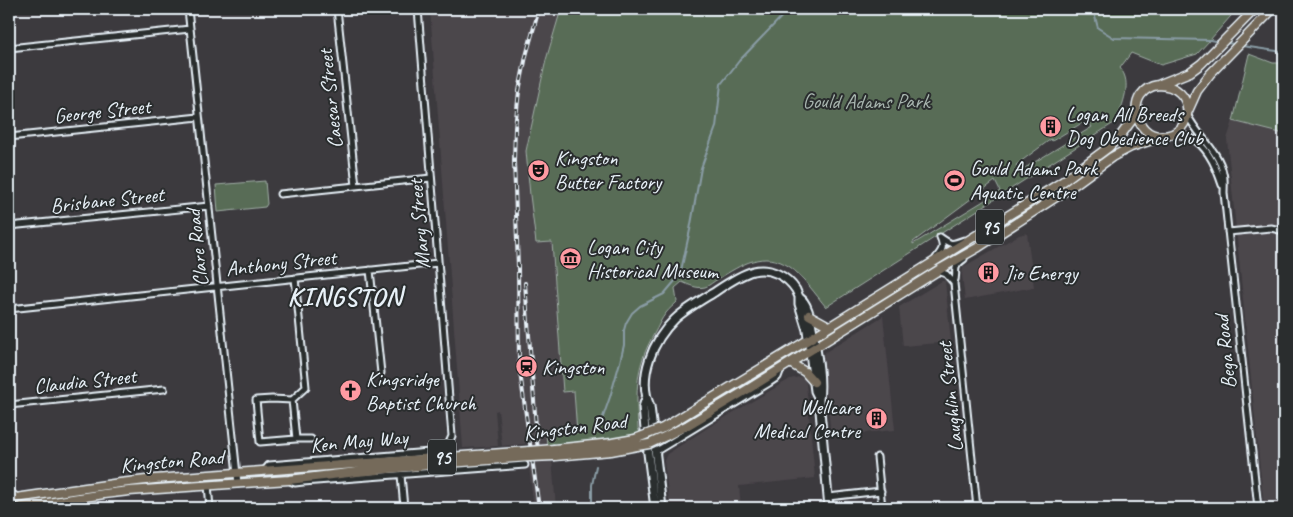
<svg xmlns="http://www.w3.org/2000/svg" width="1293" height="517" viewBox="0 0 1293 517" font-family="Caveat,sans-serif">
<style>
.built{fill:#4c464c}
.green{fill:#596c56;stroke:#a0aea7;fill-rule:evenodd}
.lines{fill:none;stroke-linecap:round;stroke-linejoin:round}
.stream{stroke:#899ca5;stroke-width:2}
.street-casing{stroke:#e8f1f8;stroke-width:9}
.secondary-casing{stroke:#e8f1f8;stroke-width:11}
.primary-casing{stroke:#e8f1f8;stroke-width:11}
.street{stroke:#2a2d2e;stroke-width:5}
.secondary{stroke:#2a2d2e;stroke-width:7}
.primary{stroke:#746a5a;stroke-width:8}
.rail-casing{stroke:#e8f1f8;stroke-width:4}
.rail{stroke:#2a2d2e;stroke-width:2;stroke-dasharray:5.5;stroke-linecap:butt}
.primary-bridge-casing{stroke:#e8f1f8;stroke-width:11;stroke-linecap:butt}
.primary-bridge{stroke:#746a5a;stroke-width:8}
.labels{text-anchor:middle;stroke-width:4;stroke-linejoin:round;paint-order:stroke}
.shield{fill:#2a2d2e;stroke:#afb6bb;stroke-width:1}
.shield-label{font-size:20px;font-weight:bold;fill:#e8f1f8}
.street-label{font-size:21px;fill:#e8f1f8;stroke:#2a2d2e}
.park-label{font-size:21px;fill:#a8b5af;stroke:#2a2d2e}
.poi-label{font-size:21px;fill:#e8f1f8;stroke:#2a2d2e;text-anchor:start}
.district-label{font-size:26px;font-weight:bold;letter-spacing:1px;fill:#e8f1f8;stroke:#2a2d2e}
</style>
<rect width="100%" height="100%" fill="#3c3a3e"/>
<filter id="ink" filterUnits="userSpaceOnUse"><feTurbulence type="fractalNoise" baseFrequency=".02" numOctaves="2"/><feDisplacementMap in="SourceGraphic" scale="10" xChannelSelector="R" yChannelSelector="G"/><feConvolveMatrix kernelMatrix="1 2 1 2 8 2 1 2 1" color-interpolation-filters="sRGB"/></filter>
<g filter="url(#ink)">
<path class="built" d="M430 9H561L546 60 526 151 537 243 552 242 563 392 574 391 577 434H546L547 446 532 447 525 439V444L502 446 498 410 495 411 498 446 463 448Z
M1233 121 1284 134V508H1264L1227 139Z
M1027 233 1034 287 965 300 962 275 963 267 1019 235Z
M942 281H945L951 342 903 346 899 307Z
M883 316 895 430 831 436 823 357 824 353Z
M800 377 804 378 806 384 815 478 739 486 741 507 728 508H670L664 461 667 454 709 427 790 379Z
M552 460 556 508H534L529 467 533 462Z"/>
<path class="green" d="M561 9H1237L1210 40 1197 54 1161 65 1131 53 1120 68C1133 83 1122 104 1117 121L826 307C816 295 802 275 790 267 763 249 741 265 718 279 714 281 709 286 705 287 697 289 689 285 682 282L675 288 677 302C673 306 669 309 666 313 661 319 658 327 654 334 635 367 636 391 638 428L640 433C610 442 578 443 547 446L546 434 577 433 574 391 563 392 552 242 536 243 530 195 526 151 546 60ZM1087 120 1092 127 1020 171 1016 165 1051 139 1052 141ZM995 181 1000 191 913 244V242Z
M1249 54 1273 63H1284V134L1233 121Z
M265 181 267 204 265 207 218 212 216 185Z"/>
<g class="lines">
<path class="stream" d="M1093 9 1098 28 1114 38 1210 40 1220 42
M1225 43 1235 44
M1242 46 1284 52
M603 417 610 397 620 362 624 345V330L626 323 632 313 640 306 664 294 680 275 690 230 701 168 716 127 721 84 739 61 789 9
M592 508V485L596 466"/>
<defs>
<path id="street" d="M188 9 238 484
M337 9 356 186
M9 48 190 29
M1188 116C1198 136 1219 151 1223 173 1225 179 1224 187 1224 193L1258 508
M1174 134C1182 135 1190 136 1196 141 1210 151 1217 170 1222 185
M9 137 199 117
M280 194 431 178
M9 226 209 206
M1228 232 1271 228 1284 231
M940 237C951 245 951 245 964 240
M936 258C943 249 944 248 940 237
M964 259C950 269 959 271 954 283L977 508
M370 270 381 373
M937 271 946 274 954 283
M295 278 306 387 292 400 272 399 256 400 260 442 296 439H311
M9 309 438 263
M292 400 296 439
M9 405 164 389
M655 452 769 383 778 377 781 369
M877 457 882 508
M264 471 269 465 442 451 447 447 452 436 418 9
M401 475 404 508
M292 482 295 483 303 482 525 465
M208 485 210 508
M9 488 12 494 19 498
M828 497 881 491"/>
<path id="secondary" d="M799 297V304L807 330 815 391 819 399
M646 398 643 407 645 430 655 508
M662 508 650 406C637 377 653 340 675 319 686 309 700 301 713 293 725 285 739 275 753 271 770 267 787 276 796 290 796 291 799 296 799 297 801 299 803 300 804 302 810 310 811 323 813 332 817 354 822 378 819 400L829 508"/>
<path id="primary" d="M1160 84 1190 72 1201 64 1255 9
M1158 85C1197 85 1196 135 1162 136 1133 137 1125 90 1158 85Z
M1188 111 1197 91 1210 74 1273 9
M809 315 829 326
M790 363 805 372 814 382
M663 428 808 340 1062 182 1109 147 1121 135 1132 120 1136 111
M666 436 688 425 750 388 942 268 979 247 1067 190 1112 157 1131 147 1161 137
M554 449 612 443 635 439
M555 456 611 451 637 446
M9 499 120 483 155 479 529 451
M16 508 104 494 129 491 289 480 357 472 450 463 530 457"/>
</defs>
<use href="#street" class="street-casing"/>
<use href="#secondary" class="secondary-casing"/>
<use href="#primary" class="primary-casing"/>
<use href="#street" class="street"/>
<use href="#secondary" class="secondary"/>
<use href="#primary" class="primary"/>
<defs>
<path id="rail" d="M525 283 538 453
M539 508 519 365 518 267 514 161 515 128 519 91 526 56 539 9"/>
</defs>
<use href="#rail" class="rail-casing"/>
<use href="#rail" class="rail"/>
<defs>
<path id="primary-bridge" d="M635 439 663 428
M637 446 649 444 666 436
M529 451 554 449
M530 457 555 456"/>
</defs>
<use href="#primary-bridge" class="primary-bridge-casing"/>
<use href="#primary-bridge" class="primary-bridge"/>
</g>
</g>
<defs>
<symbol id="building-disc" viewBox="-11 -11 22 22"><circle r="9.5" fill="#ff9aa2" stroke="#2a2d2e"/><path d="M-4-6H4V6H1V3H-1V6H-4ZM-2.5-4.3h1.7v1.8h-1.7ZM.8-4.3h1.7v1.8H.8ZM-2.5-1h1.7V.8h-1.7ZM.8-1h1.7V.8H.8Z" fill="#111"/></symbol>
<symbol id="theatre-disc" viewBox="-11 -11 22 22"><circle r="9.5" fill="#ff9aa2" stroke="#2a2d2e"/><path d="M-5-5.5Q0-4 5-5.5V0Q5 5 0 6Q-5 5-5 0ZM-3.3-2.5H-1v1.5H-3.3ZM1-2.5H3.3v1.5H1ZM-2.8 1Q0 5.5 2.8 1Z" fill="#111"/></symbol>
<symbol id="stadium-disc" viewBox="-11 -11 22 22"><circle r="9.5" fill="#ff9aa2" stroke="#2a2d2e"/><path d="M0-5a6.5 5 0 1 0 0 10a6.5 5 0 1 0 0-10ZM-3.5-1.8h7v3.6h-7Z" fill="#111"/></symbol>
<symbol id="museum-disc" viewBox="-11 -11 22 22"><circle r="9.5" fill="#ff9aa2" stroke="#2a2d2e"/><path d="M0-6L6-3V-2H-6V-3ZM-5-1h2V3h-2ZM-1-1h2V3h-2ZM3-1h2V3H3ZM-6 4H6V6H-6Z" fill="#111"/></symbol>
<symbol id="station-disc" viewBox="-11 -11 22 22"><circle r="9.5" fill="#ff9aa2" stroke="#2a2d2e"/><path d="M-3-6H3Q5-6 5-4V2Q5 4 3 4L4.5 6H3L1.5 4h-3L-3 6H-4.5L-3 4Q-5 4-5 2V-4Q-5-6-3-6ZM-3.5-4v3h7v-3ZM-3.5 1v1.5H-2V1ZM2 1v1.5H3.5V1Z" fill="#111"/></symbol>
<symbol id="church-disc" viewBox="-11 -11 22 22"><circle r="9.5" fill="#ff9aa2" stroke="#2a2d2e"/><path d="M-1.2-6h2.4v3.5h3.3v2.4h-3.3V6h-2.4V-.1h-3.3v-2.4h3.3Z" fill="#111"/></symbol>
</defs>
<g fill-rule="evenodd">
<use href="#building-disc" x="1038" y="114" width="25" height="25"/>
<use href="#theatre-disc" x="526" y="158" width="25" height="25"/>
<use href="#stadium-disc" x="942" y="168" width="25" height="25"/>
<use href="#museum-disc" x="558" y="246" width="25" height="25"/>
<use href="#building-disc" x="976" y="260" width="25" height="25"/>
<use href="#station-disc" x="514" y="354" width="25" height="25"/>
<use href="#church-disc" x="338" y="378" width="25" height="25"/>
<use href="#building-disc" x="864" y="406" width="25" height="25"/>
</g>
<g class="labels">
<g class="shield">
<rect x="976" y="209.5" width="28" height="35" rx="4"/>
<rect x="428" y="439.5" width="28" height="35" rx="4"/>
</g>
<g class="shield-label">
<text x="990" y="234">95</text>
<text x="442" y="464">95</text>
</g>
<g class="street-label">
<text transform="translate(330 99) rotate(-96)" y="7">Caesar Street</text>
<text transform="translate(102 111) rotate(-6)" y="7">George Street</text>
<text transform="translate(107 200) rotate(-6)" y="7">Brisbane Street</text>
<text transform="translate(419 224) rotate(-95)" y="7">Mary Street</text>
<text transform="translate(197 248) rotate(-96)" y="7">Clare Road</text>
<text transform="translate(281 263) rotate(-6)" y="7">Anthony Street</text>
<text transform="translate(1225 352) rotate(-96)" y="7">Bega Road</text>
<text transform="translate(85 381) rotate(-6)" y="7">Claudia Street</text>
<text transform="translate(950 397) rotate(-96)" y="7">Laughlin Street</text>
<text transform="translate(575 427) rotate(-7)" y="7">Kingston Road</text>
<text transform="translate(359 441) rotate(-5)" y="7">Ken May Way</text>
<text transform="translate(172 461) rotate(-5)" y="7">Kingston Road</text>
</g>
<g class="park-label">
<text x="866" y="108">Gould Adams Park</text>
</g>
<g class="poi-label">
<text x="1066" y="121">Logan All Breeds<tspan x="1066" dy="24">Dog Obedience Club</tspan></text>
<text x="555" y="165">Kingston<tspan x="555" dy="24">Butter Factory</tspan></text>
<text x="970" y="175">Gould Adams Park<tspan x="970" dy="24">Aquatic Centre</tspan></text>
<text x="587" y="254">Logan City<tspan x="587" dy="24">Historical Museum</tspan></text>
<text x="1005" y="280">Jio Energy</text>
<text x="542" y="374">Kingston</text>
<text x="366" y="386">Kingsridge<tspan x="366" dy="24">Baptist Church</tspan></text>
<text x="860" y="414" text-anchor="end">Wellcare<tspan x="860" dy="24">Medical Centre</tspan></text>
</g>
<g class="district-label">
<text x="345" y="305">KINGSTON</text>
</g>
</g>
<rect width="1293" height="517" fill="none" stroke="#2a2d2e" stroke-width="30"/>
<rect x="15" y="15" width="1263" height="487" fill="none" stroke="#e8f1f8" stroke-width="2" filter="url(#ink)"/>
</svg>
